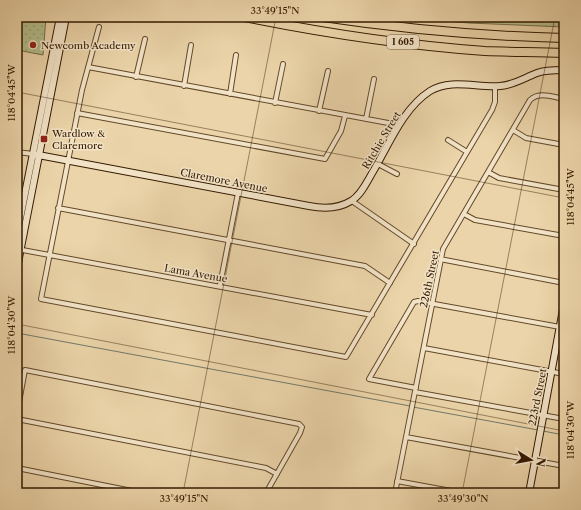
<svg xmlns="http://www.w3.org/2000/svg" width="581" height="510" viewBox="0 0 581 510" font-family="'Libre Caslon Text',serif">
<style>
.grass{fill:url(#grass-dots);stroke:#746c46}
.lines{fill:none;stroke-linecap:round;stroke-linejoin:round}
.stream{stroke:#72796a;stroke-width:1}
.street-casing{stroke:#62492a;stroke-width:6}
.secondary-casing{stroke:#341b00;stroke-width:8}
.highway-casing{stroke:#341b00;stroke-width:10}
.street{stroke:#f2e3c7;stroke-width:4}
.secondary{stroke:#f2e3c7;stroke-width:6}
.highway{stroke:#ebd4a9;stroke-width:8}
.ticks{fill:none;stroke:#341b00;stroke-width:1;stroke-opacity:0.45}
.poi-dot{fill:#8f2418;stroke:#f2e3c7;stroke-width:1.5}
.labels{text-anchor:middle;stroke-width:3;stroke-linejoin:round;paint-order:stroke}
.shield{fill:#f2e3c7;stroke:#6d573c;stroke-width:1}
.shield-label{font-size:9px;font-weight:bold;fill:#341b00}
.poi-label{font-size:10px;fill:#341b00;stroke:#f2e3c7;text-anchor:start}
.street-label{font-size:10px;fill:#341b00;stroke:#f2e3c7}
.neatline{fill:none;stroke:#341b00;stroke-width:1.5}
.ticks-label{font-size:10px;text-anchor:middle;fill:#341b00}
</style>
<defs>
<pattern id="grass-dots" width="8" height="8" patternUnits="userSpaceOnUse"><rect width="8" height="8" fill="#b3bd8b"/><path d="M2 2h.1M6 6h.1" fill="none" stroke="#9ba276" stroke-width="1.8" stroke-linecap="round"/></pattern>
</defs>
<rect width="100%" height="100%" fill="#ebd4a9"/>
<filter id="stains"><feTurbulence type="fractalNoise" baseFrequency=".005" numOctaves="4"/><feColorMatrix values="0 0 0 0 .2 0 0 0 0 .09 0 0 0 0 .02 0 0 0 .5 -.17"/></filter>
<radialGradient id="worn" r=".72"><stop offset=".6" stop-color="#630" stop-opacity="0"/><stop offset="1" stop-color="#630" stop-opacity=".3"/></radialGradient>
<path class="grass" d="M17 17H46L43 55 17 50Z
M403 17H564V27L469 23Z"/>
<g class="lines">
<path class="stream" d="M17 333 410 406
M413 407 538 430
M543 431 564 435"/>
<defs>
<path id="street" d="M99 27 82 90 41 299 346 357 492 110 495 102V86
M88 67 399 125
M136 77 145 39
M184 86 191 45
M230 94 236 55
M275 103 283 64
M319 111 328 71
M77 113 325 159 341 131 345 116
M366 119 374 79
M513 130 526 138 564 145
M448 140 467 152
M17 152 33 154
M378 164 397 174
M488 172 499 178 564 190
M352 201 414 244
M58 208 365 266 390 283
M464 214 475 220 564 236
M17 249 372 315
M440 259 564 283
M220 285 238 193
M424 348 564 374
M416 388 369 379 414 302 418 301 560 327
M415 392 564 419
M17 413 25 370 299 424 302 427 300 433 266 493
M17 419 266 468 277 474
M406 437 564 466
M17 468 142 493
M397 481 462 493
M395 493 443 249 530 100C539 91 553 97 564 99"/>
<path id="secondary" d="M33 154 309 206C324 209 338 209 351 201 360 196 366 184 371 175 388 147 402 109 430 91 451 78 477 88 500 86 514 85 524 78 537 73 545 70 555 70 564 70
M17 234 60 17
M17 268 66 17
M529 493 564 304"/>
<path id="highway" d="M245 17C324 33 404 45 485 51 511 52 538 52 564 53
M323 17C403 29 483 36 564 38"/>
</defs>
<use href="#street" class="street-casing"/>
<use href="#secondary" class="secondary-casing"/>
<use href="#highway" class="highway-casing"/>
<use href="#street" class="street"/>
<use href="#secondary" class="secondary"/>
<use href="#highway" class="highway"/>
</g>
<path class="ticks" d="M17 92 564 198M17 324 564 431M183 493 276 17M462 493 555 17"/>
<g class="poi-dot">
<circle cx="33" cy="45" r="4"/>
<rect x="40" y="135" width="8" height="8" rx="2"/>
</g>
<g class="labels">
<rect class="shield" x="387" y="35" width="32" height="14" rx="3"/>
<g class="shield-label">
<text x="403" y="45">I 605</text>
</g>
<g class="poi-label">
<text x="41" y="49">Newcomb Academy</text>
<text x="52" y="137">Wardlow &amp;<tspan x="52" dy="12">Claremore</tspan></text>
</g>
<g class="street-label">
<text transform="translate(381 140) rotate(-59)" y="4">Ritchie Street</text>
<text transform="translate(224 180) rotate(11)" y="4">Claremore Avenue</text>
<text transform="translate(196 273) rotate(10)" y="4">Lama Avenue</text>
<text transform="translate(429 279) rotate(-78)" y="4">226th Street</text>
<text transform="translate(537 397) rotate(-79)" y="4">223rd Street</text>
</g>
</g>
<rect width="581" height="510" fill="none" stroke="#ebd4a9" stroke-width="44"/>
<g transform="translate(531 460) rotate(101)" stroke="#f2e3c7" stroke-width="3" paint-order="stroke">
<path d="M0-3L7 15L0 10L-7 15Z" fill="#341b00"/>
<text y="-6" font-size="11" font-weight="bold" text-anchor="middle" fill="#341b00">N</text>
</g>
<rect x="22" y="22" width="537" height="466" class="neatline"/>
<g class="ticks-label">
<text x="275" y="14">33°49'15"N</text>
<text transform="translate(11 93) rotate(-90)" y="4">118°04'45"W</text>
<text transform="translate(570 197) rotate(-90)" y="4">118°04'45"W</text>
<text transform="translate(11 325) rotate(-90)" y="4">118°04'30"W</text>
<text transform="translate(570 430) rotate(-90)" y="4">118°04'30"W</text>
<text x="184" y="502">33°49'15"N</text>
<text x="463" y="502">33°49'30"N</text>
</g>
<rect width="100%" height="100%" filter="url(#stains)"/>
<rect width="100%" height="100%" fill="url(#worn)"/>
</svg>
